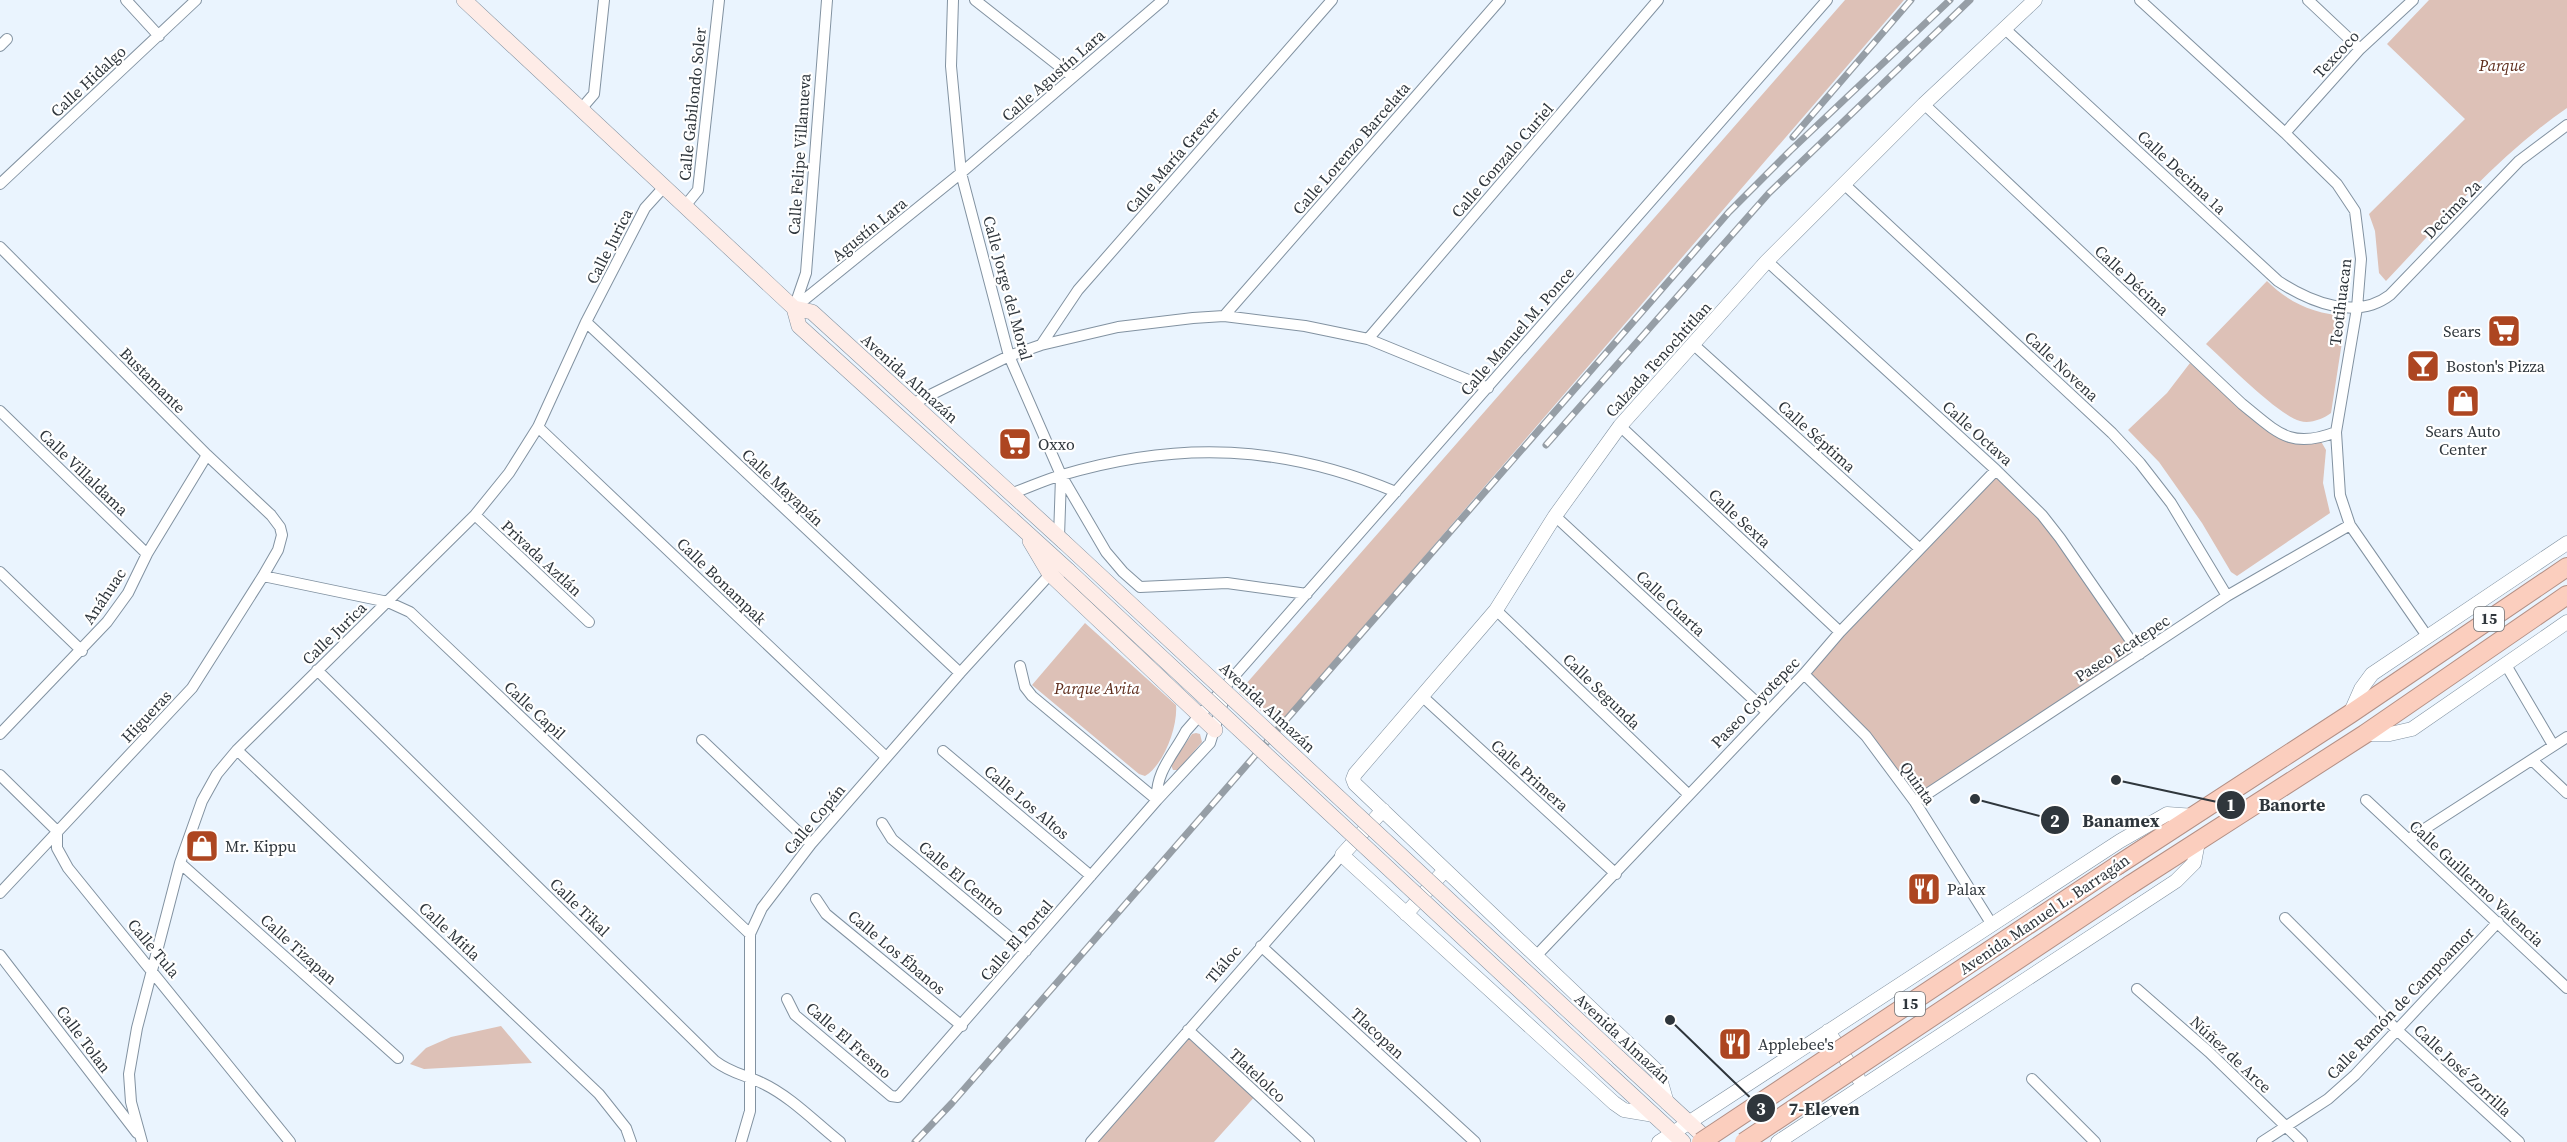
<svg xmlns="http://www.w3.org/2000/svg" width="2567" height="1142" viewBox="0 0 2567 1142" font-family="'Source Serif 4',serif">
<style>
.green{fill:#ddc1b7}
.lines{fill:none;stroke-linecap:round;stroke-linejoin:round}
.minor-casing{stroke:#8292a1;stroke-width:12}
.tertiary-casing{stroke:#8292a1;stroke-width:15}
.secondary-casing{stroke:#8292a1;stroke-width:16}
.trunk-casing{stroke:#b39086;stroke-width:20}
.minor{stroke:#fff;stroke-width:10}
.tertiary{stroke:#fff;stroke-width:14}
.secondary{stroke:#feece7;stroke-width:15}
.trunk{stroke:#fbcebe;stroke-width:18}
.rail-casing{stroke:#969ea6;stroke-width:7}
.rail{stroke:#fff;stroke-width:4.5;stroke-dasharray:14;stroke-linecap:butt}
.secondary-bridge-casing{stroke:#8292a1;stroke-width:16;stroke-linecap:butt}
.trunk-bridge-casing{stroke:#b39086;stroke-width:20;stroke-linecap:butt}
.secondary-bridge{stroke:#feece7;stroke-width:15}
.trunk-bridge{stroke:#fbcebe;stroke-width:18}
.labels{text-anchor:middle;stroke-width:4.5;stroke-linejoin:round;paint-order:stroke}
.shield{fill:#fff;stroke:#6d7276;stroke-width:1.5}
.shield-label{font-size:15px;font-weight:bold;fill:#2f363c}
.street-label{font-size:16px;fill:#2f363c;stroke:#fff}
.park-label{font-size:16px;font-style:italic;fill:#5e2c1b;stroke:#fff}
.poi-label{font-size:16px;fill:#2f363c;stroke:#fff;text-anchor:start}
.leader{fill:none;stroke:#2f363c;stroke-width:2}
.callout-dot{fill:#2f363c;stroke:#fff;stroke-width:2}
.mark-label{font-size:18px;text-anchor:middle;font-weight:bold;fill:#fff}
.callout-label{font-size:18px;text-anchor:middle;font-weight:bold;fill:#2f363c;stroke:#fff;stroke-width:4.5;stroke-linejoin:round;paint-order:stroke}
</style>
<rect width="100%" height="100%" fill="#eaf4fe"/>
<path class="green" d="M1845 0H1904L1278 726 1239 692Z
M2429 0H2567V108C2497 156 2444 220 2386 281L2379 273 2375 231 2369 214 2465 119 2387 44Z
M2267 281C2289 303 2315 314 2346 316L2331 413C2323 419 2310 424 2300 421 2279 416 2225 361 2206 344Z
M2190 363 2265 430 2319 438 2326 450 2323 483 2330 513 2237 576 2231 572 2202 523 2159 462 2128 430 2167 393Z
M1996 470 2021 493 2140 654 1915 802 1866 736 1804 674Z
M1085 623 1176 705C1178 726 1164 765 1145 776L1139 774 1032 685Z
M1196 733 1200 734 1202 742 1178 770H1173L1171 765 1192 734Z
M501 1026 532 1063 424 1069 410 1064 426 1048 451 1037Z
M1188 1030 1257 1094 1214 1142H1091Z"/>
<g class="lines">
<defs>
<path id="minor" d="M126 0 159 36
M953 0 951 66 961 173 1009 356 1061 475 1106 552 1123 572 1140 587 1227 583 1307 594
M975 0 1073 77
M2140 0 2285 133 2337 184 2355 211 2361 259 2357 308 2336 432 2340 495 2350 525 2427 636
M2308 0 2360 49
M2004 28 2278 281C2310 302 2356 321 2390 295L2519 161 2567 125
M0 46 7 39
M1924 104 2242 404C2277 432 2290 450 2336 432
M581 109 594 94 604 0
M2285 133 2360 49 2413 0
M0 184 196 0
M1844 184 2112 433 2140 463 2171 503 2227 596
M685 206 698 190 719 0
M0 247 207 455 271 515 280 527 282 535 278 550 263 576 192 688 0 893
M1767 261 1996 470 2042 515 2060 538 2140 654
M794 308 961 173 1163 0
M794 308 806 273 827 0
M1224 316 1500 0
M586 322 960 673
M1368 339 1658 0
M1041 345 1078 290 1332 0
M1694 345 1920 549
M912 404 1009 356 1041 345 1118 327 1193 318 1224 316 1305 326 1368 339 1488 388
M0 411 147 554
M1620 426 1840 632
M538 427 886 757
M1010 494C1028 488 1044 480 1062 475 1180 440 1283 445 1396 492
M475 515 589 622
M1555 516 1767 712
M1059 537 1061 477
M0 572 82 651
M263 576 388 602 410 612 750 934
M1496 610 1688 794
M2506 665 2553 745
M1020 666 1025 687 1032 696 1157 800
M317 670 715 1061C732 1074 744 1074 762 1083 790 1096 815 1122 840 1142
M1804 674 1866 736 1915 802 1991 923
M1423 697 1616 874
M0 734 107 622 128 593 147 554 207 455
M702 740 811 844
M237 750 599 1094 626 1128 631 1142
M943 751 1091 876
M2532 760 2567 793
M0 775 57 831V848L68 868 290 1142
M1157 800C1155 772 1174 754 1186 731L1827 0
M2366 800 2567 988
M1915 802 2227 596 2350 525
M882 823 892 839 1026 951
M2409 839 2567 737
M180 863 398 1058
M816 899 826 914 962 1026
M2285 918 2398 1031 2519 1142
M1261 946 1475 1142
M0 955 137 1133
M1537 955 1804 674 1840 632 1996 470
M2137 989 2209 1052 2302 1142
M787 999 795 1015 891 1096 898 1097 1157 800 1210 743 1227 689
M1188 1030 1309 1142
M2032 1079 2095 1142
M142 1142 131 1102 129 1074 137 1028 180 863 202 801 217 774 237 750 475 515 509 473 538 427 586 322 645 208 664 187
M741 1142 750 1111V934L762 908 811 844 960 673 1053 571
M1091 1142 1342 855
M2262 1142 2328 1099 2355 1075 2498 922"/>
<path id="tertiary" d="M2350 714 2361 689 2372 674 2567 543
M2365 734H2390L2412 729 2567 622
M1383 810 1342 855 1614 1103 1624 1110 1654 1115
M1406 914 1445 870
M1828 1031 1858 1078
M1667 1103 1658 1072 1355 784 1353 779 1355 774 1496 610 1555 516 1620 426 1767 261 1924 104 2035 0
M1659 1142 2120 841 2167 814 2195 816
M1778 1142 2176 881 2194 863 2198 842"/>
<path id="secondary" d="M464 0 794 308 812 312 1064 542
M794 308 799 326 1069 571
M1030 541 1049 573 1215 730
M1618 1057 1710 1142
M1605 1070 1683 1142"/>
<path id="trunk" d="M2118 865 2350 714 2567 567
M2130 885 2365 734 2567 595"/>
</defs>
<use href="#minor" class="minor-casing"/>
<use href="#tertiary" class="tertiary-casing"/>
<use href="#secondary" class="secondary-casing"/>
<use href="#trunk" class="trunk-casing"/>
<use href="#minor" class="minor"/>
<use href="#tertiary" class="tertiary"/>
<use href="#secondary" class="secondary"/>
<use href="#trunk" class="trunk"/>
<defs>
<path id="rail" d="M1793 137 1911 0
M1546 445 1769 193 1970 0
M915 1142 952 1103 1729 212 1790 151 1950 0"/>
</defs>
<use href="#rail" class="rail-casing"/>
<use href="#rail" class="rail"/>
<defs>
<path id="secondary-bridge" d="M1064 542 1618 1057
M1069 571 1605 1070"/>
<path id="trunk-bridge" d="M1701 1142 2118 865
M1744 1142 2130 885"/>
</defs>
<use href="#secondary-bridge" class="secondary-bridge-casing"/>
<use href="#trunk-bridge" class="trunk-bridge-casing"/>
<use href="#secondary-bridge" class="secondary-bridge"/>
<use href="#trunk-bridge" class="trunk-bridge"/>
</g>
<defs>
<symbol id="supermarket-square" viewBox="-11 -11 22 22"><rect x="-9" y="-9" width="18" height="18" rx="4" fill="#ad4621" stroke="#fff"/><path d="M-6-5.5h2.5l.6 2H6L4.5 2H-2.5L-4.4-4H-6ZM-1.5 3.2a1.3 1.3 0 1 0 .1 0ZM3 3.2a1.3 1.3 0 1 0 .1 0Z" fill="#fff"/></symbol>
<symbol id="bar-square" viewBox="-11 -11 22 22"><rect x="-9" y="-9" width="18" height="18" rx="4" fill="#ad4621" stroke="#fff"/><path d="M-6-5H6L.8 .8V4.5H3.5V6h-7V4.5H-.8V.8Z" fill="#fff"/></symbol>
<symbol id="shop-square" viewBox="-11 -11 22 22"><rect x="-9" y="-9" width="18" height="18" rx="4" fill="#ad4621" stroke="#fff"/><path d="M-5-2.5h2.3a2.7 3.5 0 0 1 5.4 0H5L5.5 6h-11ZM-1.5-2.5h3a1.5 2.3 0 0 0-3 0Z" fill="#fff"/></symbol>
<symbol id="restaurant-square" viewBox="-11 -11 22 22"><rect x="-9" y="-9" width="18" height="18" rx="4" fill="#ad4621" stroke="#fff"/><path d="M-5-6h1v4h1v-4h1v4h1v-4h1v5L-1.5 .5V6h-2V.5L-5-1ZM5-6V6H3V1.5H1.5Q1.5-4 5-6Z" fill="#fff"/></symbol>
</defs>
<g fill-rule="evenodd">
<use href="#supermarket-square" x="2485" y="312" width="38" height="38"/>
<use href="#bar-square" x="2404" y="347" width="38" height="38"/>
<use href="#shop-square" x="2444" y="382" width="38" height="38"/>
<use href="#supermarket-square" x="996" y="425" width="38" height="38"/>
<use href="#shop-square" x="183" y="827" width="38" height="38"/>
<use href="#restaurant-square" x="1905" y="870" width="38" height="38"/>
<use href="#restaurant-square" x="1716" y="1025" width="38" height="38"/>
</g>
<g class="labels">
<g class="shield">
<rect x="2474" y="607" width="30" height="24" rx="4.5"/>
<rect x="1895" y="992" width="30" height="24" rx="4.5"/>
</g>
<g class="shield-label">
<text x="2489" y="624">15</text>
<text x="1910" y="1009">15</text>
</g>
<g class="street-label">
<text transform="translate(2336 54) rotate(-47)" y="6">Texcoco</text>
<text transform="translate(1053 75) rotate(-41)" y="6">Calle Agustín Lara</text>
<text transform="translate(88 81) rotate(-43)" y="6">Calle Hidalgo</text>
<text transform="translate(692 104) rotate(-84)" y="6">Calle Gabilondo Soler</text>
<text transform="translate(1351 148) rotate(-49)" y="6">Calle Lorenzo Barcelata</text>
<text transform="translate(799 154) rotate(-86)" y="6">Calle Felipe Villanueva</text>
<text transform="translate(1172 160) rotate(-49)" y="6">Calle María Grever</text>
<text transform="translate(1502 160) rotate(-49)" y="6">Calle Gonzalo Curiel</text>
<text transform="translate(2182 172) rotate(43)" y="6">Calle Decima 1a</text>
<text transform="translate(2452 209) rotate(-46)" y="6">Decima 2a</text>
<text transform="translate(869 229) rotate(-39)" y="6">Agustín Lara</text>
<text transform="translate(609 246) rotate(-63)" y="6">Calle Jurica</text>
<text transform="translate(2132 280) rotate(43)" y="6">Calle Décima</text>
<text transform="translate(1008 288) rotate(75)" y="6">Calle Jorge del Moral</text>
<text transform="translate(2340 302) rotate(-83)" y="6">Teotihuacan</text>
<text transform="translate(1517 331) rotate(-49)" y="6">Calle Manuel M. Ponce</text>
<text transform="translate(1658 359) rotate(-48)" y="6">Calzada Tenochtitlan</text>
<text transform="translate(2062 366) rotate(43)" y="6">Calle Novena</text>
<text transform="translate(910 378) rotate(42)" y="6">Avenida Almazán</text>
<text transform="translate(153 380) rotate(45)" y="6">Bustamante</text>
<text transform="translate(1978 433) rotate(42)" y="6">Calle Octava</text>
<text transform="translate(1817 436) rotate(42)" y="6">Calle Séptima</text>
<text transform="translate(84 472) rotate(44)" y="6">Calle Villaldama</text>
<text transform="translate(783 487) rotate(43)" y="6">Calle Mayapán</text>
<text transform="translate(1740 518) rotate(43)" y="6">Calle Sexta</text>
<text transform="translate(542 558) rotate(43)" y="6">Privada Aztlán</text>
<text transform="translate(722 581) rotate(44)" y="6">Calle Bonampak</text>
<text transform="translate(104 596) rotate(-56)" y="6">Anáhuac</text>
<text transform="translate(1671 603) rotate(43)" y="6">Calle Cuarta</text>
<text transform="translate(334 633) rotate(-44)" y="6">Calle Jurica</text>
<text transform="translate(2122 648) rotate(-33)" y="6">Paseo Ecatepec</text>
<text transform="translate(1602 691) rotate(44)" y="6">Calle Segunda</text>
<text transform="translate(1755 702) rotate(-46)" y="6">Paseo Coyotepec</text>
<text transform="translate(1268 707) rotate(43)" y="6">Avenida Almazán</text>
<text transform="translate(535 710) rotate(43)" y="6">Calle Capil</text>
<text transform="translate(146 716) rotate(-47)" y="6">Higueras</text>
<text transform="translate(1530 775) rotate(42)" y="6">Calle Primera</text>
<text transform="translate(1918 783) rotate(55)" y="6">Quinta</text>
<text transform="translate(1027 802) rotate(40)" y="6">Calle Los Altos</text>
<text transform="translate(814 819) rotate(-50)" y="6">Calle Copán</text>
<text transform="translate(962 878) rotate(40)" y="6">Calle El Centro</text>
<text transform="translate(2477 883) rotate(43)" y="6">Calle Guillermo Valencia</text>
<text transform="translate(580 907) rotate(44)" y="6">Calle Tikal</text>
<text transform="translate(2044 914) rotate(-34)" y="6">Avenida Manuel L. Barragán</text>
<text transform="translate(450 931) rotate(43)" y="6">Calle Mitla</text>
<text transform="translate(1016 940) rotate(-49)" y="6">Calle El Portal</text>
<text transform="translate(154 948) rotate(50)" y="6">Calle Tula</text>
<text transform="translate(299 949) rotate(42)" y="6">Calle Tizapan</text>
<text transform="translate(897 952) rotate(40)" y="6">Calle Los Ébanos</text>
<text transform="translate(1223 964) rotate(-49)" y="6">Tláloc</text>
<text transform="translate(2400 1003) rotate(-46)" y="6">Calle Ramón de Campoamor</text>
<text transform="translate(1378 1033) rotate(43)" y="6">Tlacopan</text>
<text transform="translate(1623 1038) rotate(43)" y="6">Avenida Almazán</text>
<text transform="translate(84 1039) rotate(53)" y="6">Calle Tolan</text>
<text transform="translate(849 1040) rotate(41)" y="6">Calle El Fresno</text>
<text transform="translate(2231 1054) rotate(43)" y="6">Núñez de Arce</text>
<text transform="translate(2463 1070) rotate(43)" y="6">Calle José Zorrilla</text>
<text transform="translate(1258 1075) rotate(43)" y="6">Tlatelolco</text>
</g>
<g class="park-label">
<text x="2502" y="71">Parque</text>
<text x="1097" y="694">Parque Avita</text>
</g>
<g class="poi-label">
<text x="2481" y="337" text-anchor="end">Sears</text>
<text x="2446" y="372">Boston's Pizza</text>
<text x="2463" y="437" text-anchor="middle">Sears Auto<tspan x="2463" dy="18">Center</tspan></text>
<text x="1038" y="450">Oxxo</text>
<text x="225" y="852">Mr. Kippu</text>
<text x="1947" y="895">Palax</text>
<text x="1758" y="1050">Applebee's</text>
</g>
</g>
<path class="leader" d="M2116 780L2231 805M1975 799L2055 820M1670 1020L1761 1108"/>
<g class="callout-dot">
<circle cx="2116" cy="780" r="6"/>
<circle cx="1975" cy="799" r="6"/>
<circle cx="1670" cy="1020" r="6"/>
<circle cx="2231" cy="805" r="15"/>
<circle cx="2055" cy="820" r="15"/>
<circle cx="1761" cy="1108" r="15"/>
</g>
<g class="mark-label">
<text x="2231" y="811">1</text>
<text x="2055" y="827">2</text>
<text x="1761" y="1115">3</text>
</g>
<g class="callout-label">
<text x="2292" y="811">Banorte</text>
<text x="2121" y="827">Banamex</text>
<text x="1824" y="1115">7-Eleven</text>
</g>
</svg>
